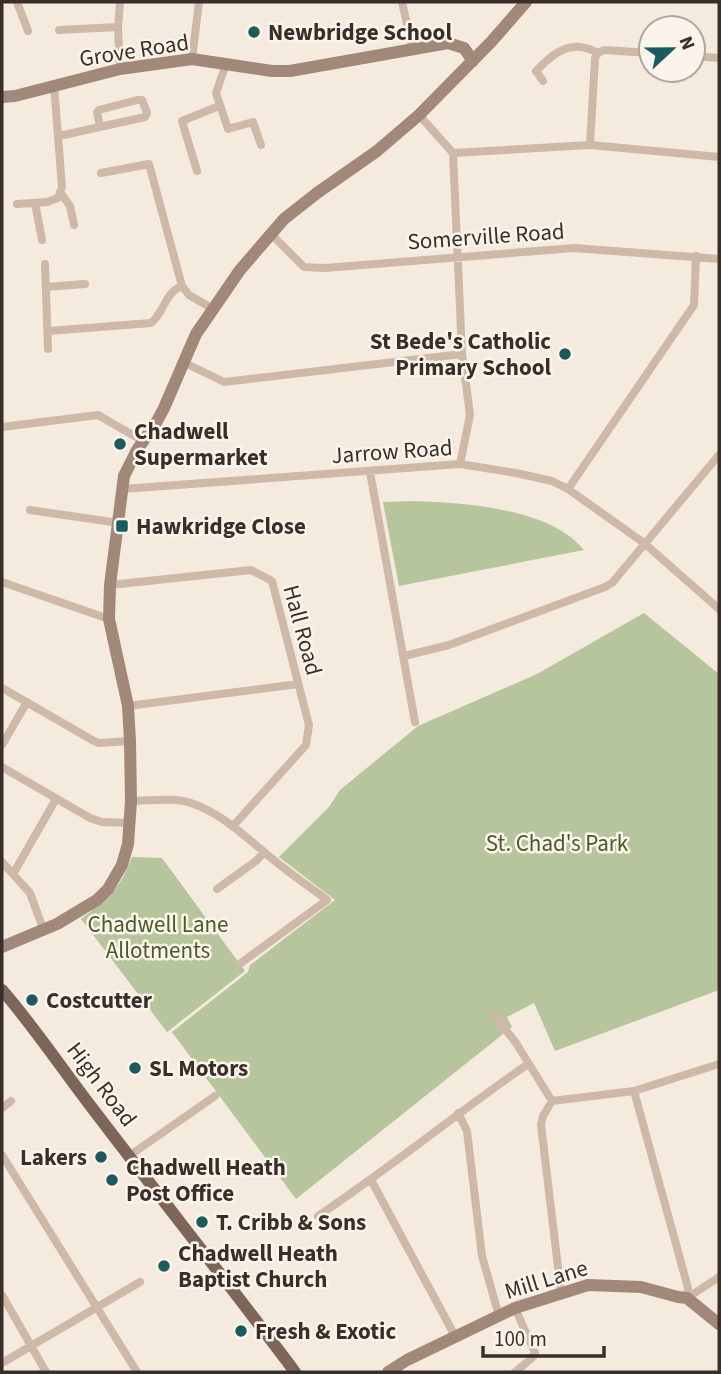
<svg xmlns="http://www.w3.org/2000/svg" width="721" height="1374" viewBox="0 0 721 1374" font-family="'Source Sans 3',sans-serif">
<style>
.green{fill:#b7c59c}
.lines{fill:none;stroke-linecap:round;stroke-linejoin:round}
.street{stroke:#ceb9a8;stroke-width:8}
.secondary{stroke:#a28879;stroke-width:12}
.primary{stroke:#7d6559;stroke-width:12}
.poi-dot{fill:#1b5b5f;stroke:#fbf4eb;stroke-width:2.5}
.labels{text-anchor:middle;stroke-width:5;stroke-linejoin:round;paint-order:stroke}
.poi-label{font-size:23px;font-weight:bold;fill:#3a2e29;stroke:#fbf4eb;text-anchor:start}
.street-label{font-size:23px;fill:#3a2e29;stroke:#fbf4eb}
.park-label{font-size:23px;fill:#495b2b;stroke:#fbf4eb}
</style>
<rect width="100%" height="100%" fill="#f4eade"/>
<path class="green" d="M414 501C465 503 550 508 584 550L399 586 383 502Z
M644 613 719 674V990L555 1051 534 1003 507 1017 512 1027 296 1199 172 1032 248 972 250 965 335 900 279 857 329 807 340 790 418 726 537 674Z
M132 857 162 858 245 971 167 1032 81 919C108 899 120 889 132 857Z"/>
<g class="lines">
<path class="street" d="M17 2 28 31
M120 2 118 27 120 69
M402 2 413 50
M59 30 118 27
M693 56 719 58
M192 59 199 2
M226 64 216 93 228 129 253 122 261 145
M543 81 536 71C554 52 572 38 598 53
M419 115 453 153 590 145 719 157
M59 136 145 117 147 113 142 100H137L99 110 97 112 100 127
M590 145 595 58 598 53 604 50 651 53
M453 153 462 354 470 415 460 464
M197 171 182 121 219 106
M101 173 149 164 182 286
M60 192 70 206 74 225
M35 203 42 240
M17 204 47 202 58 198 62 187 54 86
M270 233 304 267 325 268 574 248 719 259
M45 264 48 349
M46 287 85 284
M48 331 151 323C165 312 164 293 182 286L189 295 213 309
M183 362 224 382 462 354
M2 427 98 415 143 441
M370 472 415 722
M123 489 460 464 516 473 552 481 568 489 644 543 719 609
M568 489 694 305 696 256
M30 510 119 523
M2 582 109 619
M110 585 251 570 272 581 309 725 306 745 234 825
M404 656 449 645 605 587 612 583 719 455
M2 688 94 741 99 743 130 741
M128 706 298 684
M2 745 27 702
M2 767 90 818 102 822 130 823
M131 801C150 801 173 797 191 803 220 813 240 832 263 851 283 869 306 884 327 900L241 963
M2 862 30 893 44 931
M13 874 56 799
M217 889 256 861 264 852
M495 1016 516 1043 552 1101 634 1091 719 1064
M634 1091 688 1288 687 1298
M552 1101 543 1116 541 1125 561 1292
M2 1108 11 1101
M458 1113 467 1131 482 1256 499 1316
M2 1155 137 1372
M129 1156 215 1096
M371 1180 455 1336
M318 1216C390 1168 457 1113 528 1064
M2 1295 46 1372
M687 1298 719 1277
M2 1363 140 1282
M515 1372 532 1358 535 1353 515 1308"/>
<path class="secondary" d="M2 97 15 96 120 69 192 59 272 71H290L448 43 464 48 473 61
M2 947 57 924 97 900 108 889 122 865 128 844 131 801 130 741 128 706 109 619 110 585 124 476 137 450 156 423 164 408 196 334 240 270 284 219 317 193 377 151 419 115 491 42 526 2
M388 1372 407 1360 515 1308 588 1285 641 1287 678 1297 687 1298 719 1324"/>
<path class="primary" d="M2 990C36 1029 64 1072 96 1113 162 1200 230 1285 295 1372"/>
</g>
<g class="poi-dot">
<circle cx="254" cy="32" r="7"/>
<circle cx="565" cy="354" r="7"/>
<circle cx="120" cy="444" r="7"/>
<rect x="115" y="519" width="14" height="14" rx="3.5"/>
<circle cx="32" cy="1000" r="7"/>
<circle cx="135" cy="1068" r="7"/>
<circle cx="101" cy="1157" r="7"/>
<circle cx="112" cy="1180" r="7"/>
<circle cx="202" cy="1222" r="7"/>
<circle cx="164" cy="1266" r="7"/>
<circle cx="241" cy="1331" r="7"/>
</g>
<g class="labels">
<g class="poi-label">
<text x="268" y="40">Newbridge School</text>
<text x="551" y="349" text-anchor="end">St Bede's Catholic<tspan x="551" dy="26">Primary School</tspan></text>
<text x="134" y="439">Chadwell<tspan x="134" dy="26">Supermarket</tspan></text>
<text x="136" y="534">Hawkridge Close</text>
<text x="46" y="1008">Costcutter</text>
<text x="149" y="1076">SL Motors</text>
<text x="87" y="1165" text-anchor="end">Lakers</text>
<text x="126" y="1175">Chadwell Heath<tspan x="126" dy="26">Post Office</tspan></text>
<text x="216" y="1230">T. Cribb &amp; Sons</text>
<text x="178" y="1261">Chadwell Heath<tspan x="178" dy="26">Baptist Church</tspan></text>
<text x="255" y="1339">Fresh &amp; Exotic</text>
</g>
<g class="street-label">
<text transform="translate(134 50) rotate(-9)" y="8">Grove Road</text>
<text transform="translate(486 236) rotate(-4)" y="8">Somerville Road</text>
<text transform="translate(392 451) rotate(-4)" y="8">Jarrow Road</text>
<text transform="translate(303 630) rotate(75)" y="8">Hall Road</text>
<text transform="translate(102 1084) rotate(53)" y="8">High Road</text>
<text transform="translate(546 1279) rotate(-17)" y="8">Mill Lane</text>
</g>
<g class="park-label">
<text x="557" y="851">St. Chad's Park</text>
<text x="158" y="932">Chadwell Lane<tspan x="158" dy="26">Allotments</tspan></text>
</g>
</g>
<rect width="721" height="1374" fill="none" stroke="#3a2e29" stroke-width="7"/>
<g transform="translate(672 49) rotate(68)"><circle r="33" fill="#fbf4eb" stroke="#aea59d" stroke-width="2"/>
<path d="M0-5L12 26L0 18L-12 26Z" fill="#1b5b5f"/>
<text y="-10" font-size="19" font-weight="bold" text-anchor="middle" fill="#3a2e29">N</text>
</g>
<path d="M483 1346v10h121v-10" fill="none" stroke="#3a2e29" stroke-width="3.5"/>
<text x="494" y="1346" font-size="21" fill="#3a2e29" stroke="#fbf4eb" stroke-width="5" paint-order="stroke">100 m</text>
</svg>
